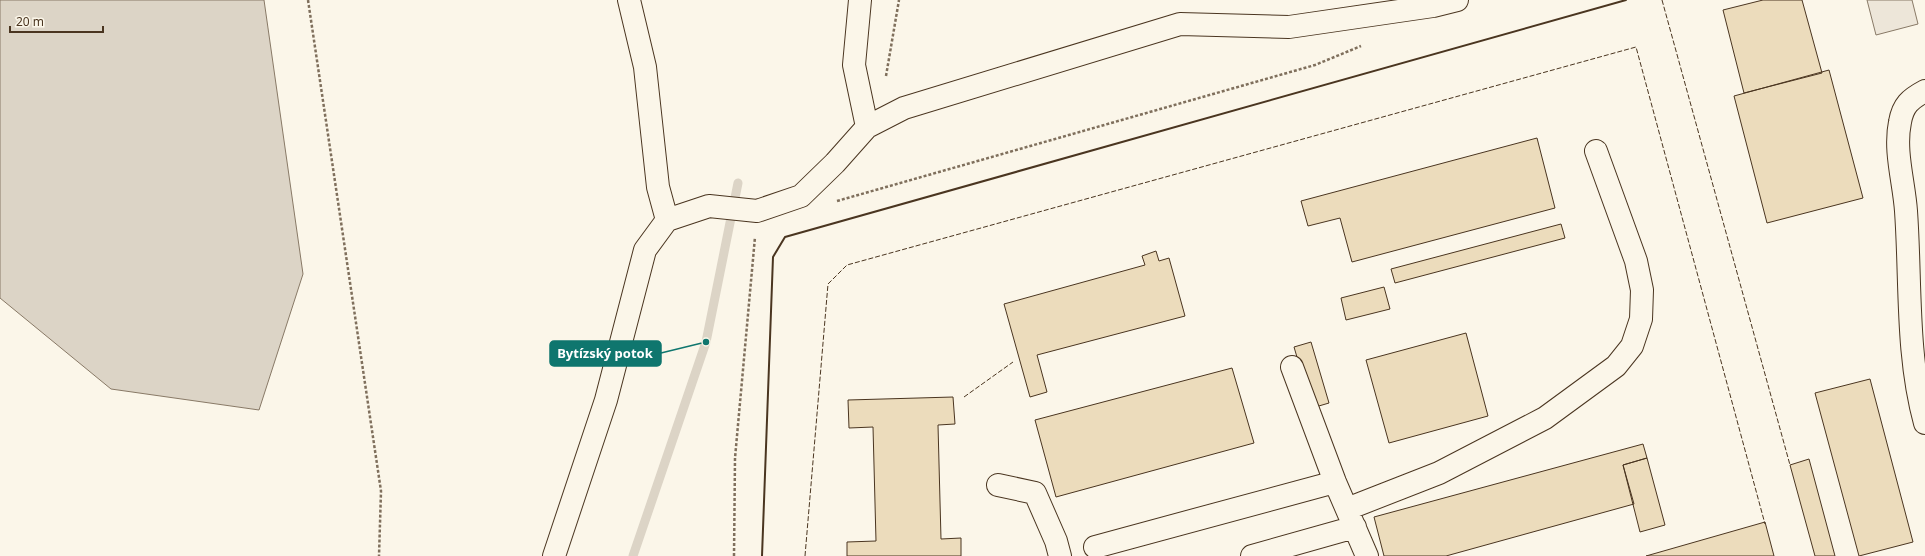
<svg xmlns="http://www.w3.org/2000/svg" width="1925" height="556" viewBox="0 0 1925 556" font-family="'Noto Sans',sans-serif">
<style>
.green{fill:#ede6d9;stroke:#887966}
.water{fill:#dcd4c6;stroke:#887966}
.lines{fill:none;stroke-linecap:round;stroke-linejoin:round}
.stream{stroke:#dcd4c6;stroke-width:9}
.building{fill:#ecdcbc;stroke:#4a3520}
.minor-casing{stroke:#4a3520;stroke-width:24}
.path{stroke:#7f6f5c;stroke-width:2.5;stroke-dasharray:3 2;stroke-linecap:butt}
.minor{stroke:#fbf6e9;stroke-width:22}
.fence{stroke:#4a3520;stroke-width:1;stroke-dasharray:5 2;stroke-linecap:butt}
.wall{stroke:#4a3520;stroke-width:2}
.leader{fill:none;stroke:#0f766e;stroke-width:1.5}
.callout-dot{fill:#0f766e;stroke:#fbf6e9;stroke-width:1.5}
.callout{fill:#0f766e;stroke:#0f766e;stroke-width:1.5}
.callout-label{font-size:13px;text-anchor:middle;font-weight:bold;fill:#fff}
</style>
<rect width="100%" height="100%" fill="#fbf6e9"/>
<path class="green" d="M1867 0H1912L1918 24 1876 35Z"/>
<path class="water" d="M0 0H264L303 274 259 410 111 389 0 298Z"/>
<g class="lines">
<path class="stream" d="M633 556 706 342 738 183"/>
</g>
<path class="building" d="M1763 0H1802L1822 73 1744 93 1723 10Z
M1829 70 1863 198 1767 223 1734 96Z
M1537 138 1555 208 1352 262 1340 218 1308 226 1301 201Z
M1561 224 1565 238 1395 283 1391 269Z
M1156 251 1159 261 1169 258 1185 316 1037 355 1047 392 1030 397 1004 304 1145 265 1142 256Z
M1384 287 1390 309 1346 320 1341 298Z
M1466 333 1488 416 1389 443 1366 360Z
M1311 342 1329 403 1312 408 1294 347Z
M1232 368 1254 443 1056 497 1035 420Z
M1870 379 1913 542 1859 556 1815 393Z
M953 397 955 424 938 425 941 539 961 538V556H847V542L876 541 873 427 849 428 848 400Z
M1643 444 1647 458 1623 465 1634 504 1446 556H1384L1374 517Z
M1647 458 1665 525 1640 532 1623 465Z
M1809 459 1835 556H1815L1790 465Z
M1765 522 1774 556H1646Z"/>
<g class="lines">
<defs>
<path id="minor" d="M629 0 645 67 658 187 667 220
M860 0 854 65 867 127
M1925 91C1910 99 1903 105 1900 122 1894 151 1904 182 1906 211 1911 281 1906 354 1925 423
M1292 367 1335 482 1367 556
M998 485 1035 493 1056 541 1060 556
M1347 509 1439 473 1545 418 1616 366 1632 346 1641 319 1642 290 1636 261 1596 151
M1095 547 1335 482
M554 556 606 400 645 250 667 220 709 206 757 211 801 196 835 163 867 127 904 108 1180 24 1289 27 1433 6 1457 0
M1252 556 1355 527"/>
</defs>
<use href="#minor" class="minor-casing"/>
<path class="path" d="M308 0 381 491 379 556
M886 76 899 0
M837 201 1315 65 1361 46
M734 556 735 458 755 237"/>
<use href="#minor" class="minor"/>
<path class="fence" d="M1662 0 1790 465
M964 397 1013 362
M805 556 828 284 847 265 1636 47 1765 524"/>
<path class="wall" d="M762 556 773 257 785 237 1626 0"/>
</g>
<path class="leader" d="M706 342L661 353"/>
<circle class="callout-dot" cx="706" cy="342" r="4"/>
<rect class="callout" x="550" y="341" width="111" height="25" rx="4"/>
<g class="callout-label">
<text x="605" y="358">Bytízský potok</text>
</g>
<path d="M10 26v6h93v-6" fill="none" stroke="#4a3520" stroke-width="2"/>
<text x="16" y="26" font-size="12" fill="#4a3520" stroke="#fbf6e9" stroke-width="3" paint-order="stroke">20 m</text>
</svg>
